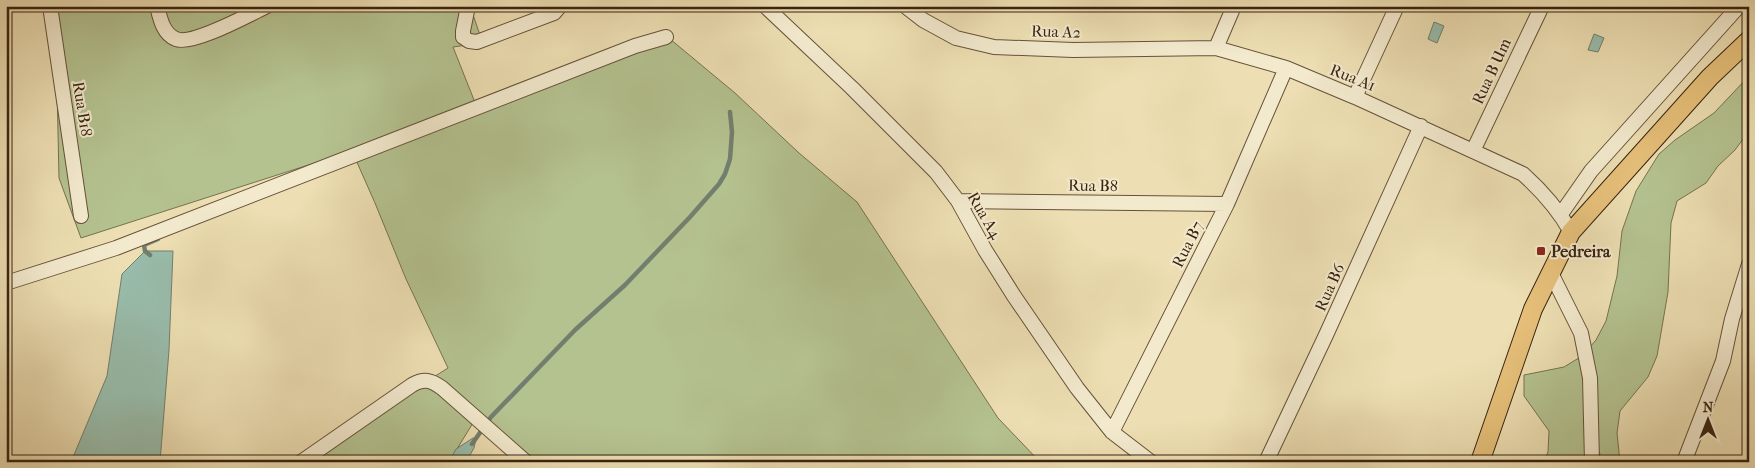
<svg xmlns="http://www.w3.org/2000/svg" width="1755" height="468" viewBox="0 0 1755 468" font-family="'IM FELL French Canon',serif">
<style>
.green{fill:#b4c290;stroke:#767250}
.water{fill:#99bdac;stroke:#737f6e}
.lines{fill:none;stroke-linecap:round;stroke-linejoin:round}
.stream{stroke:#737f6e;stroke-width:4.5}
.minor-casing{stroke:#665239;stroke-width:16}
.major-casing{stroke:#392310;stroke-width:20}
.minor{stroke:#f3eace;stroke-width:14}
.major{stroke:#e6c07a;stroke-width:18}
.poi-dot{fill:#8f2418;stroke:#f3eace;stroke-width:2}
.labels{text-anchor:middle;stroke-width:4;stroke-linejoin:round;paint-order:stroke}
.street-label{font-size:16px;fill:#392310;stroke:#f3eace}
.poi-label{font-size:16px;font-weight:bold;fill:#392310;stroke:#f3eace;text-anchor:start}
</style>
<rect width="100%" height="100%" fill="#eddfb3"/>
<filter id="stains"><feTurbulence type="fractalNoise" baseFrequency=".004" numOctaves="4"/><feColorMatrix values="0 0 0 0 .2 0 0 0 0 .09 0 0 0 0 .02 0 0 0 .5 -.17"/></filter>
<radialGradient id="worn" r=".72"><stop offset=".6" stop-color="#630" stop-opacity="0"/><stop offset="1" stop-color="#630" stop-opacity=".3"/></radialGradient>
<path class="green" d="M49 6H470L480 35 475 44 453 47 476 105 670 39 735 93 799 153 857 202 998 418 1040 462H527L476 418 449 462H299L448 368 406 279 375 203 352 151 81 238 59 178 57 85Z
M1749 76V131L1735 150 1718 166 1706 183 1677 201 1671 223 1668 292 1657 356 1648 377 1620 411 1617 433 1620 462H1598L1600 453 1579 458 1578 462H1544L1548 452 1549 431 1524 396V375L1564 367 1582 356 1596 340 1606 321 1617 276 1622 231 1636 191 1659 154 1675 140 1714 113Z"/>
<path class="water" d="M1434 22 1444 26 1437 43 1428 39Z
M1594 34 1604 38 1598 52 1588 50Z
M145 251H173L169 350 160 462H71L107 376 122 274Z
M473 438 476 439 474 448 466 462H449L456 449Z"/>
<g class="lines">
<path class="stream" d="M150 255 145 251 144 245 158 239
M472 444 491 417 575 330 625 285 690 217 719 184 725 174 730 159 732 132 730 112"/>
<defs>
<path id="minor" d="M50 6 81 216
M157 6C160 18 163 34 176 39 192 46 250 14 267 6
M468 6 463 31V37L469 41 477 42 554 13 560 6
M765 6 852 88 936 172 958 201 985 250 1014 296 1077 388 1112 432 1151 462
M905 6 923 20 956 38 994 47 1073 50 1216 48 1286 68 1355 97 1523 174C1543 192 1558 209 1571 232
M1216 48 1234 6
M1355 97 1397 6
M1473 151 1542 6
M958 201 1227 204
M1561 214 1591 171 1739 6
M1550 271 1581 333 1590 378 1592 462
M6 283 116 248 635 46 666 37
M1112 432 1227 204 1286 68
M301 462 412 385C424 378 431 380 442 388L526 462
M1266 462 1326 335 1421 126
M1684 462 1723 361 1732 319 1749 264"/>
<path id="major" d="M1480 462 1533 309 1571 232 1710 77 1749 40"/>
</defs>
<use href="#minor" class="minor-casing"/>
<use href="#major" class="major-casing"/>
<use href="#minor" class="minor"/>
<use href="#major" class="major"/>
</g>
<rect class="poi-dot" x="1536" y="246" width="10" height="10" rx="2.5"/>
<g class="labels">
<g class="street-label">
<text transform="translate(1056 31) rotate(2)" y="6">Rua A2</text>
<text transform="translate(1491 71) rotate(-65)" y="6">Rua B Um</text>
<text transform="translate(1353 77) rotate(22)" y="6">Rua A1</text>
<text transform="translate(83 109) rotate(81)" y="6">Rua B18</text>
<text transform="translate(1093 185) rotate(1)" y="6">Rua B8</text>
<text transform="translate(985 215) rotate(60)" y="6">Rua A4</text>
<text transform="translate(1187 244) rotate(-63)" y="6">Rua B7</text>
<text transform="translate(1329 287) rotate(-66)" y="6">Rua B6</text>
</g>
<g class="poi-label">
<text x="1551" y="257">Pedreira</text>
</g>
</g>
<rect width="1755" height="468" fill="none" stroke="#eddfb3" stroke-width="25"/>
<rect x="8" y="8" width="1740" height="453" fill="none" stroke="#392310" stroke-width="2.5"/>
<rect x="12" y="12" width="1730" height="443" fill="none" stroke="#392310"/>
<g transform="translate(1708 420)" stroke="#f3eace" stroke-width="4" paint-order="stroke">
<path d="M0-4L9 19L0 12L-9 19Z" fill="#392310"/>
<text y="-8" font-size="14" font-weight="bold" text-anchor="middle" fill="#392310">N</text>
</g>
<rect width="100%" height="100%" filter="url(#stains)"/>
<rect width="100%" height="100%" fill="url(#worn)"/>
</svg>
